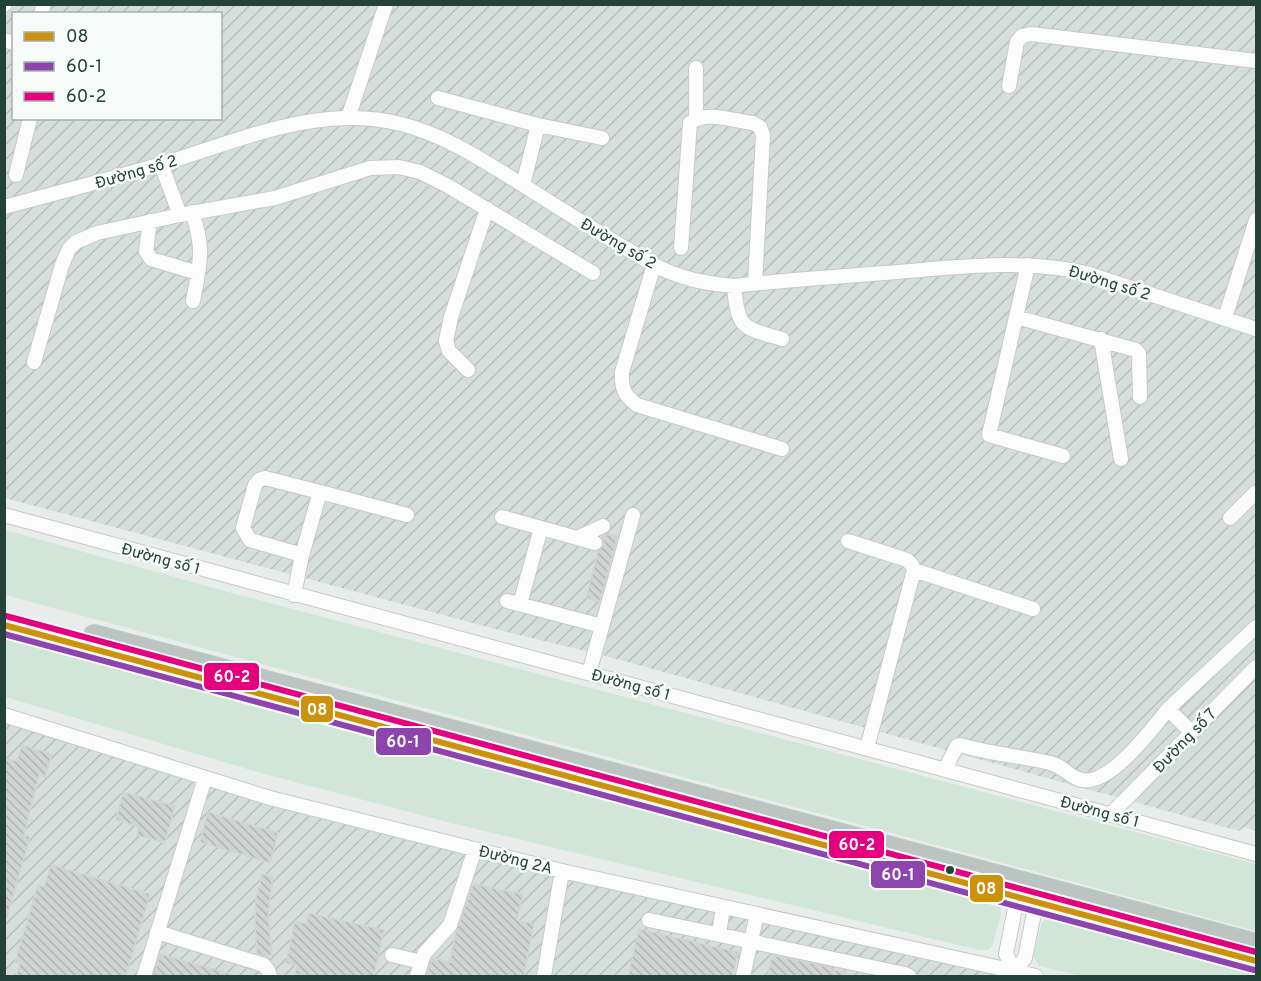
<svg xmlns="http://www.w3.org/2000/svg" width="1261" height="981" viewBox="0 0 1261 981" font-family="Overpass,sans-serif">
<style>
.industrial{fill:url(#industrial-furrows);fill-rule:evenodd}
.grass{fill:#d1e6d8}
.building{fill:url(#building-back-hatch);stroke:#d1d6d4;stroke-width:1.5}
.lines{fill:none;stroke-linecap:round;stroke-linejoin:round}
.minor-casing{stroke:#c5cac8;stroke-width:16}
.highway-casing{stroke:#c3ccc9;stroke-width:22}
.minor{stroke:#fcfcfc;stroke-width:14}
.highway{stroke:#bcc4c2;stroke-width:20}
.bus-1-casing{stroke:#f7fbf9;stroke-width:10}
.bus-2-casing{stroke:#f7fbf9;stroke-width:10}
.bus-3-casing{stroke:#f7fbf9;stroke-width:10}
.bus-1{stroke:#cd920c;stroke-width:6}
.bus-2{stroke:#8e44ad;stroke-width:6}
.bus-3{stroke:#e5007d;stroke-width:6}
.bus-dot{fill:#24423a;stroke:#f7fbf9;stroke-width:2}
.labels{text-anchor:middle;stroke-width:5;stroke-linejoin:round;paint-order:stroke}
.street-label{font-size:16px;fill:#24423a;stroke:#f7fbf9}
.line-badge{stroke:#f7fbf9;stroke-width:2}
.badge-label{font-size:16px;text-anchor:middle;font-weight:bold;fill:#fff}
</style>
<defs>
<pattern id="industrial-furrows" width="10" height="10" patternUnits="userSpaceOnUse" patternTransform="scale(1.5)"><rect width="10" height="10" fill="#d6dedb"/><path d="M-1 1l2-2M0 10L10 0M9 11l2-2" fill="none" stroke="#b8c0bd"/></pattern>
<pattern id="building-back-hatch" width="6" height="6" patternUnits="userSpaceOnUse" patternTransform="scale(1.5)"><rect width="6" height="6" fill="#cfd4d2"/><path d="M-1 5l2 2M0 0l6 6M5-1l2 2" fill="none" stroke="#b2b7b5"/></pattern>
</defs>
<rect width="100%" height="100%" fill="#e8edeb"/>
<path class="industrial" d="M4 5H1256V831L1244 827 1239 831 602 655 495 629 5 498ZM14 14H220V118H14Z
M4 721 206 785 1008 976H5Z"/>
<path class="grass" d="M5 530 221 590 1256 864V931L5 595Z
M5 636 994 902 1000 906 1001 915 992 946 988 950H979L447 822 261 773 5 697Z
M1049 917 1256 973V976H1083L1039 966 1033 956 1042 922Z"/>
<path class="building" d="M608 534 618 536 600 602 586 598 598 551 604 545 602 536Z
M22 745 52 754 45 777 39 775 24 835 30 837 7 917 4 916V758L17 761Z
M123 792 175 806 165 843 137 835 139 827 116 820Z
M208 812 278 833 270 863 200 842Z
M51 865 150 894 126 976H16L20 963 15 962 38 885 44 887Z
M262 874 273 877 268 915 272 955 266 956 257 954 255 924 256 897Z
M473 884 523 894 517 920 534 924 524 976H426L432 958 450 962 456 932Z
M309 913 384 930 374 976H307L295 974 296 966 286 963 295 921 307 924Z
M639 929 738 952 733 976H628Z
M160 954 231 974V976H153Z
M772 955 830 967 829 969 847 973 846 976H768Z"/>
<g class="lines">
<defs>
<path id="minor" d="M4 5 5 4
M41 14 44 4
M4 40 14 43
M1009 86 1017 42 1022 36 1031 34 1256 61
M438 98 538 125
M348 118 386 4
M696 118V68
M16 175 30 118
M523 185 538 125 602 138
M4 207C57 193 110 179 162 164 238 141 320 103 401 124 446 135 487 163 526 187 568 214 611 240 654 265 682 279 703 283 734 286 784 280 835 277 885 273 951 268 1021 258 1086 273L1256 329
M192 212C205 250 200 263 193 301
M180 215 275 198 370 168 399 167 420 172 448 186 593 273
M150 221 146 251 151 259 198 273
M681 248 690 123C706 110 734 121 753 123L760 127 763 135 755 283
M654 265 622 372C621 388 624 395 637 405L782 449
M1028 265 989 435 1063 456
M734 286C738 330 742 327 782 339
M1016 317 1136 350 1139 354 1140 397
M1225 318 1256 220
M1101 339 1121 459
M34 362 62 265 69 249 76 242 97 233 180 215 161 164
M468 370 449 351 446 341 451 317 487 209
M4 515 1256 854
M502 517 595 543
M1230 518 1256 492
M577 538 603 526
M848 541 907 560 912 565 914 570 867 748
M302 555 320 492 407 515
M914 570 1033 609
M294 595 302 555 250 540 243 528 255 485 259 480 265 478 320 492
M507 601 602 626
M520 604 541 528
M589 673 633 515
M1168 709 1256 627
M4 715 270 798 562 871 1036 976
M945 769 957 746 960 745C990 754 1021 756 1050 763 1062 765 1070 778 1082 780 1110 786 1153 728 1168 709L1191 732
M1111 814 1256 667
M649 920 905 974 909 976
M157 932 264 965 268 970 270 976
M719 934 723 907
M392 955 421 962
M1014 971 1006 954 1017 898
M144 976 205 778
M417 976 424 954 450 925 475 849
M544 976 562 871
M743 976 757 914
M1012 976 1014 971 1025 958 1036 903"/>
<path id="highway" d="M4 625 1256 961
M94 635 1256 944"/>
</defs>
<use href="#minor" class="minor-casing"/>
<use href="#highway" class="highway-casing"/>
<use href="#minor" class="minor"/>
<use href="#highway" class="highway"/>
<defs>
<path id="bus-1" d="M4 625 1256 961"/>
<path id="bus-2" d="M4 634 1254 970"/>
<path id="bus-3" d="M6 616 1256 952"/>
</defs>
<use href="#bus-1" class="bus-1-casing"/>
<use href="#bus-2" class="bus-2-casing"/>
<use href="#bus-3" class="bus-3-casing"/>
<use href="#bus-1" class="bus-1"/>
<use href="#bus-2" class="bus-2"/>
<use href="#bus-3" class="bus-3"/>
</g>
<circle class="bus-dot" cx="950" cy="870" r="5"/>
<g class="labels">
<g class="street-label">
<text transform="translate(136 171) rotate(-16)" y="6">Đường số 2</text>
<text transform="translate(619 243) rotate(30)" y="6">Đường số 2</text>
<text transform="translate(1110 282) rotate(17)" y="6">Đường số 2</text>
<text transform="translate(161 558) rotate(15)" y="6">Đường số 1</text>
<text transform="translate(631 684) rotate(15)" y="6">Đường số 1</text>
<text transform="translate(1184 740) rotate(-46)" y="6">Đường số 7</text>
<text transform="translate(1100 811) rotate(15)" y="6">Đường số 1</text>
<text transform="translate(516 859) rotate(14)" y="6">Đường 2A</text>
</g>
</g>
<g class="line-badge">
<rect x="203" y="662" width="57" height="29" rx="6" fill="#e5007d"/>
<rect x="300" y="695" width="34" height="28" rx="6" fill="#cd920c"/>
<rect x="375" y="727" width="57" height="29" rx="6" fill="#8e44ad"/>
<rect x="828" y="830" width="57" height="29" rx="6" fill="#e5007d"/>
<rect x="870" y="860" width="56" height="29" rx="6" fill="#8e44ad"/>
<rect x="969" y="874" width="35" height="29" rx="6" fill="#cd920c"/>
</g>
<g class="badge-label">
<text x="232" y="682">60-2</text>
<text x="317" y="715">08</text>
<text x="403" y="747">60-1</text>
<text x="857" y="850">60-2</text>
<text x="898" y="880">60-1</text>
<text x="986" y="894">08</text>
</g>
<rect width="1261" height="981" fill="none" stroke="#24423a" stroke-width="12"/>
<rect x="12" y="12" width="210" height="108" fill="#f7fbf9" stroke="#a3b1ad" stroke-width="1.5"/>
<rect x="24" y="32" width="30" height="9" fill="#cd920c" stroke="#a3b1ad" stroke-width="1.5"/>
<text x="66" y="42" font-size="18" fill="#24423a">08</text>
<rect x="24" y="62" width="30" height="9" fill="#8e44ad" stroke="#a3b1ad" stroke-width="1.5"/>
<text x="66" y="72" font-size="18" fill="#24423a">60-1</text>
<rect x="24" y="92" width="30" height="9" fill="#e5007d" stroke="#a3b1ad" stroke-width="1.5"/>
<text x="66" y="102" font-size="18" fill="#24423a">60-2</text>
</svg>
